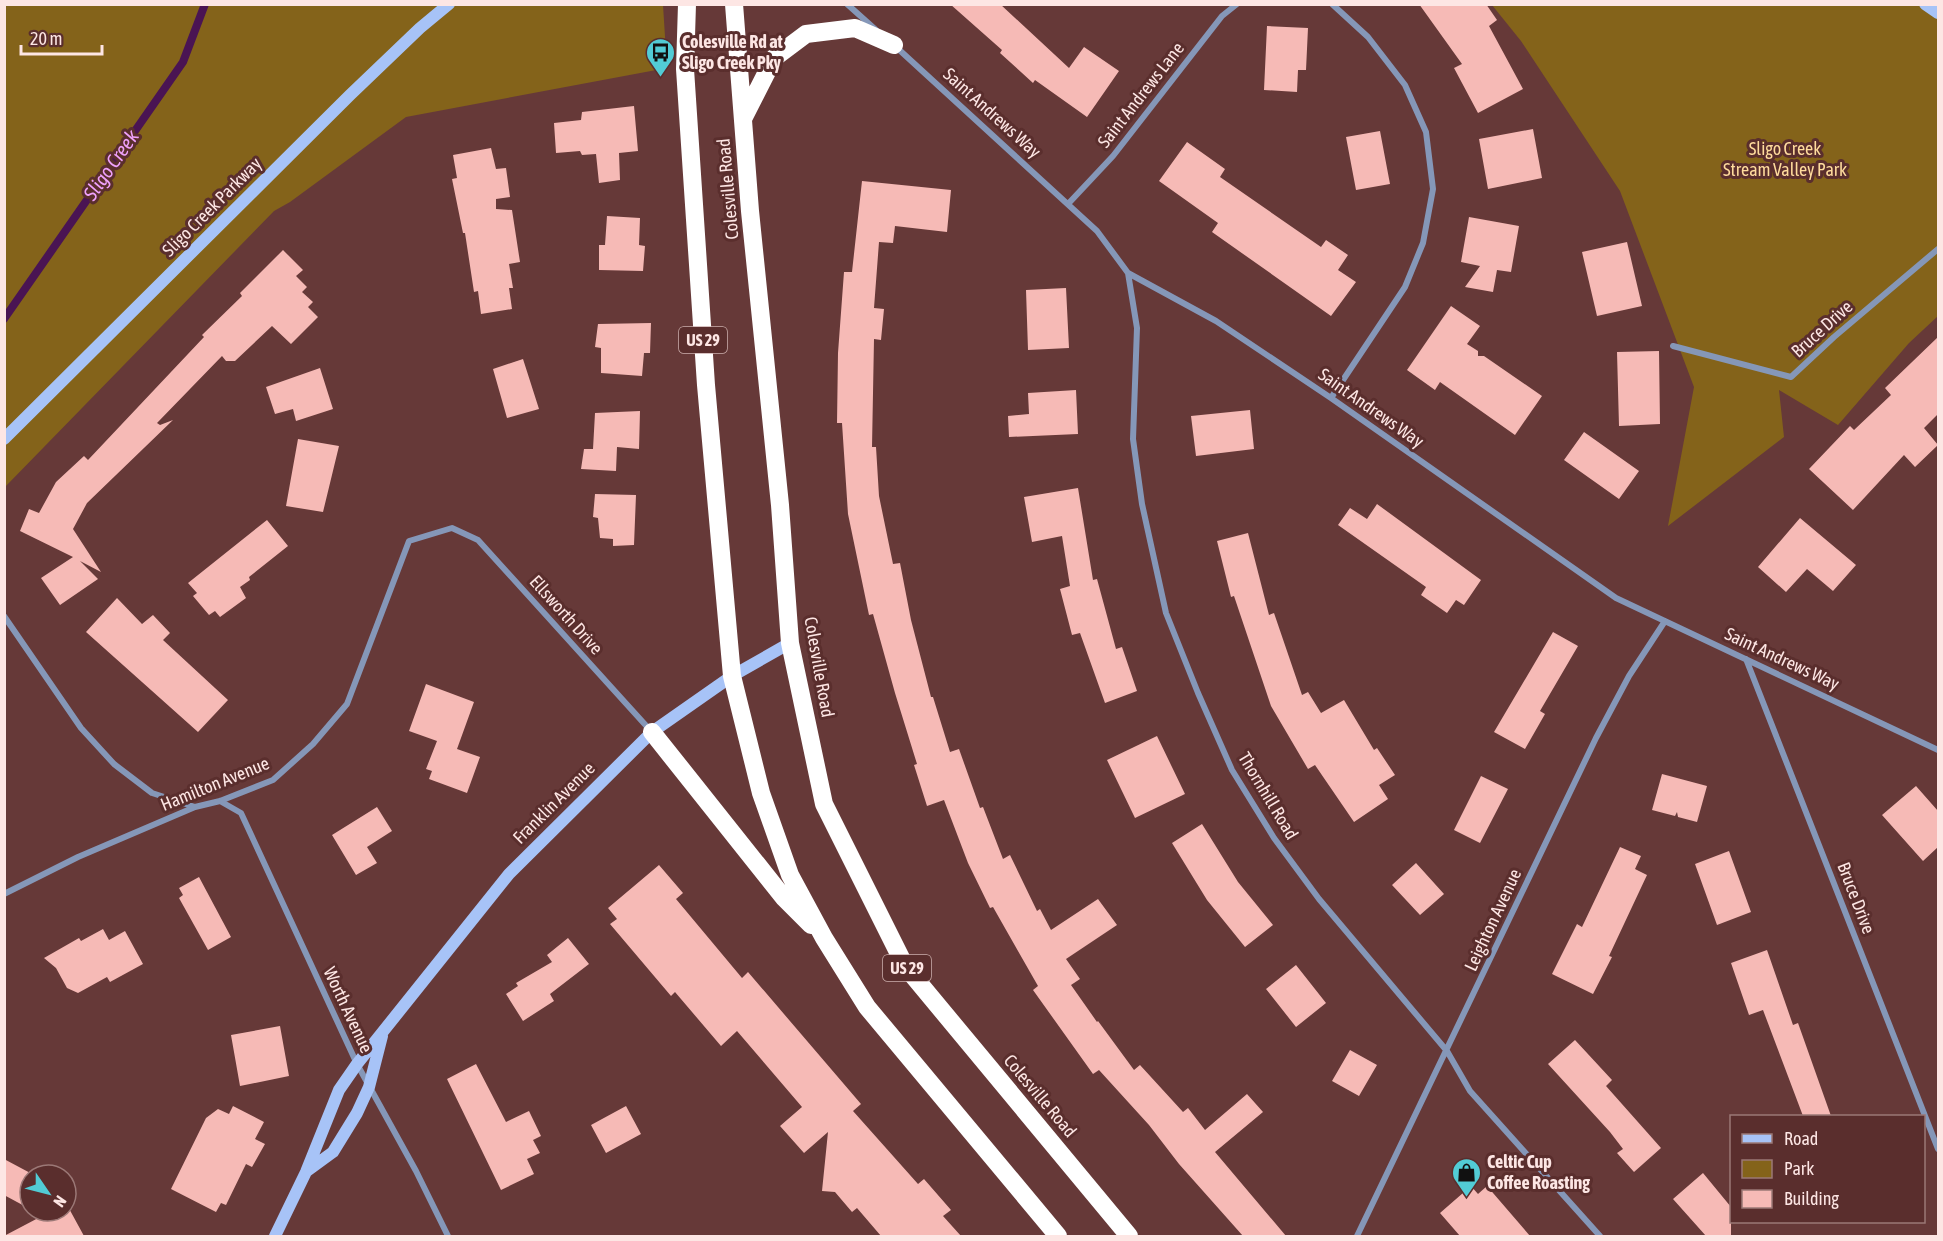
<svg xmlns="http://www.w3.org/2000/svg" width="1943" height="1241" viewBox="0 0 1943 1241" font-family="'Asap Condensed',sans-serif">
<style>
.green{fill:#84631a}
.lines{fill:none;stroke-linecap:round;stroke-linejoin:round}
.stream{stroke:#4a1453;stroke-width:8}
.building{fill:#f6bab6}
.street{stroke:#8597b8;stroke-width:6}
.secondary{stroke:#a7c3f7;stroke-width:12}
.highway{stroke:#fff;stroke-width:18}
.labels{text-anchor:middle;stroke-width:6;stroke-linejoin:round;paint-order:stroke}
.shield{fill:#5a2e2d;stroke:#ccafad;stroke-width:1.5}
.shield-label{font-size:16px;font-weight:bold;fill:#fde6e4}
.poi-label{font-size:18px;font-weight:bold;fill:#fde6e4;stroke:#5a2e2d;text-anchor:start}
.street-label{font-size:18px;fill:#fde6e4;stroke:#5a2e2d}
.park-label{font-size:18px;fill:#ffdc9d;stroke:#5a2e2d}
.water-label{font-size:20px;font-style:italic;fill:#efa1fb;stroke:#5a2e2d}
</style>
<rect width="100%" height="100%" fill="#663938"/>
<path class="green" d="M4 5H663L667 68 406 117 290 202 274 211 5 487Z
M1492 5H1938V316L1909 343 1838 425 1779 390 1784 437 1668 526 1694 387 1620 191 1521 41Z"/>
<g class="lines">
<path class="stream" d="M4 319 183 62 205 4"/>
</g>
<path class="building" d="M950 4H1000L1069 68 1084 47 1119 71 1087 117 1035 80 1033 83 1000 53 1002 50Z
M1419 4H1486L1497 20 1489 26 1523 89 1478 113 1454 68 1462 64Z
M1267 26 1308 28 1306 70H1298L1297 92 1264 90Z
M634 106 638 151 619 153 620 180 599 183 596 154 582 155 580 151 556 153 554 123 581 120 582 112Z
M1533 129 1542 178 1488 189 1479 139Z
M1380 131 1390 184 1356 190 1346 137Z
M1187 142 1225 169 1220 177 1321 247 1326 240 1348 255 1338 270 1356 282 1331 316 1212 232 1218 223 1159 181Z
M491 148 496 169 506 168 510 197 496 199V209L512 210 520 262 509 264 513 288H509L512 309 481 314 478 291 474 292 465 233H463L452 179 457 178 453 155Z
M862 181 951 190 947 232 895 226 893 243 879 242 874 308 884 309 881 340 874 339 872 447H876L879 496 893 564 900 563 911 620 931 697H933L950 752 959 749 980 808 983 807 1003 859 1010 855 1037 911 1040 909 1051 930 1098 899 1117 925 1066 959 1080 979 1071 985 1097 1022 1098 1021 1134 1070 1140 1065 1183 1112 1188 1108 1205 1130 1247 1094 1263 1112 1215 1152 1286 1236H1243L1179 1164 1149 1125 1099 1070 1093 1074 1033 990 1038 986 993 907 990 908 968 863 944 800 927 806 914 765 917 764 895 693 873 614 869 615 848 514 842 423H837L838 353 844 272H852Z
M607 216 640 218 639 245 645 246 643 271 599 270V245H605Z
M1469 217 1519 226 1511 272 1497 270 1493 292 1465 287 1480 266 1461 262Z
M1627 242 1642 306 1597 316 1582 252Z
M283 250 303 270 296 276 307 287 302 292 313 302 308 307 318 317 291 344 272 326 235 361H226L222 356 157 423 160 425 173 420 87 503 73 529 101 572 80 561 98 579 60 605 41 578 73 557 20 531 29 509 39 513 56 482 84 456 88 460 204 337 202 335 242 296 240 293Z
M1066 288 1069 348 1028 350 1026 290Z
M1451 306 1480 326 1467 344 1478 351V356H1484L1542 396 1515 435 1440 382 1435 390 1407 370Z
M651 323 650 353H644L642 376 601 373V348L595 347 598 324Z
M1938 337V414L1924 428 1938 445 1915 467 1904 455 1853 510 1809 469 1850 426 1854 430 1891 395 1885 388Z
M1659 351 1660 424 1619 426 1617 352Z
M523 359 539 409 507 418 493 369Z
M320 368 333 409 296 421 293 409 275 414 266 387Z
M1076 390 1078 434 1009 437 1008 416 1029 414 1028 393Z
M1250 410 1254 449 1196 456 1191 416Z
M640 411 639 449 617 447 616 471 581 469 584 449H593L595 413Z
M1584 432 1639 471 1619 499 1564 460Z
M298 439 339 446 323 512 286 506Z
M1078 488 1093 580 1097 579 1116 649 1122 647 1137 691 1105 703 1080 633 1072 635 1060 589 1070 586 1062 536 1032 542 1024 497Z
M595 494 636 495 634 545 613 546V539L600 538 598 518 593 517Z
M1377 504 1481 580 1464 605 1456 600 1447 613 1421 595 1426 587 1338 525 1350 508 1367 519Z
M1800 518 1856 565 1833 591 1807 569 1786 592 1758 567Z
M267 520 288 546 249 577 250 580 240 587 246 598 220 617 215 611 209 615 193 596 197 593 188 583Z
M1248 533 1269 615 1274 613 1302 695 1308 692 1321 713 1344 700 1374 750 1377 748 1395 775 1379 785 1388 799 1354 822 1315 765 1308 769 1271 706 1234 596 1231 597 1217 541Z
M117 598 142 624 153 615 170 633 163 640 228 700 198 732 86 632Z
M1553 632 1578 646 1540 711 1545 714 1525 749 1494 732Z
M426 684 474 702 457 749 480 757 467 793 429 779 432 771 426 769 437 741 409 731Z
M1157 736 1185 794 1135 818 1107 760Z
M1662 774 1707 786 1697 822 1678 817 1677 812 1675 816 1652 810Z
M1481 776 1508 789 1480 843 1454 830Z
M1916 786 1938 811V847L1923 861 1882 815Z
M377 807 392 831 367 847 377 863 356 875 332 835Z
M1202 824 1238 882 1273 925 1245 947 1207 900 1172 843Z
M1620 847 1641 856 1635 869 1647 875 1609 956 1612 957 1593 994 1552 974 1577 924 1582 927Z
M1729 851 1751 912 1717 925 1695 864Z
M1416 863 1444 894 1420 915 1392 885Z
M659 865 683 893 676 899 742 978 748 972 861 1104 853 1111 918 1184 924 1179 951 1210 943 1216 961 1236H881L857 1208 852 1212 835 1192 822 1191 828 1132 804 1153 780 1126 802 1107 737 1031 721 1046 675 992 671 996 610 924 617 919 608 908Z
M199 877 231 937 208 950 179 898 183 895 179 888Z
M103 929 109 940 125 931 143 964 110 982 107 977 78 993 67 988 56 968 44 958 79 938 81 941Z
M568 938 589 964 550 994 554 1001 523 1021 506 994 518 986 516 983 552 962 547 955Z
M1767 950 1793 1025 1798 1023 1831 1116H1803L1763 1010 1749 1015 1731 963Z
M1296 965 1326 1003 1296 1027 1266 989Z
M280 1026 289 1076 240 1086 231 1035Z
M1575 1040 1612 1080 1606 1086 1661 1148 1634 1172 1617 1153 1623 1149 1610 1132 1548 1064Z
M1350 1050 1377 1065 1359 1096 1332 1081Z
M476 1064 506 1122 529 1111 541 1136 533 1140 540 1153 527 1159 534 1174 501 1190 447 1079Z
M233 1106 264 1122 255 1139 265 1144 252 1167 246 1164 226 1205 221 1203 216 1212 171 1189 206 1118 218 1109 229 1114Z
M626 1106 641 1134 606 1153 591 1125Z
M4 1159 34 1175H30V1209L4 1195Z
M1703 1173 1731 1207V1236H1706L1673 1199Z
M1471 1186 1478 1194 1487 1186 1530 1236H1460L1440 1213Z
M66 1203 84 1236H4L42 1216 34 1211H66Z"/>
<g class="lines">
<path class="street" d="M847 4 876 30
M895 46 1097 231 1128 273 1216 321 1331 398 1616 598 1938 750
M1068 204 1113 156 1222 16 1237 4
M1128 273 1137 328 1133 439 1142 504 1166 613 1198 693 1232 770 1274 838 1319 899 1447 1051 1470 1091 1600 1236
M1673 346 1791 377 1834 337 1938 249
M1331 398 1405 287 1423 243 1433 189 1426 132 1405 85 1368 37 1332 4
M4 616 81 728 114 764 152 793 195 807
M1746 659 1938 1149
M220 801 241 813 357 1064 416 1171 448 1236
M4 894 78 857 195 807 220 801 273 780 313 744 347 704 409 541 452 528 478 540 650 730
M1357 1236 1596 738 1629 676 1665 621"/>
<path class="secondary" d="M1925 4 1938 13
M4 439 350 95 420 28 449 4
M307 1171 333 1152 357 1113 369 1087 382 1036
M275 1236 306 1172 339 1090 357 1064 509 874 652 732 732 676 790 643"/>
<path class="highway" d="M687 4 685 69 706 385 732 676 761 793 790 875 824 938 867 1007 1058 1236
M734 4 750 211 780 505 790 643 824 804 905 966 1129 1236
M743 119 774 58 806 34 855 28 894 45
M652 732 784 898 811 925"/>
</g>
<defs>
<symbol id="bus-pin" viewBox="-11 -11 22 30"><path d="M0 17L-7.5 6A9.5 9.5 0 1 1 7.5 6Z" fill="#52ccd5" stroke="#5a2e2d"/><path d="M-5-6H5V4H4V6H2V4H-2V6H-4V4H-5ZM-3.5-4V0h7V-4ZM-3.5 1.2v1.5H-2V1.2ZM2 1.2v1.5H3.5V1.2Z" fill="#111"/></symbol>
<symbol id="shop-pin" viewBox="-11 -11 22 30"><path d="M0 17L-7.5 6A9.5 9.5 0 1 1 7.5 6Z" fill="#52ccd5" stroke="#5a2e2d"/><path d="M-5-2.5h2.3a2.7 3.5 0 0 1 5.4 0H5L5.5 6h-11ZM-1.5-2.5h3a1.5 2.3 0 0 0-3 0Z" fill="#111"/></symbol>
</defs>
<g fill-rule="evenodd">
<use href="#bus-pin" x="644" y="36" width="33" height="45"/>
<use href="#shop-pin" x="1450" y="1156" width="33" height="45"/>
</g>
<g class="labels">
<g class="shield">
<rect x="679" y="327" width="48" height="26" rx="4.5"/>
<rect x="883" y="955" width="48" height="26" rx="4.5"/>
</g>
<g class="shield-label">
<text x="703" y="346">US 29</text>
<text x="907" y="974">US 29</text>
</g>
<g class="poi-label">
<text x="682" y="48">Colesville Rd at<tspan x="682" dy="21">Sligo Creek Pky</tspan></text>
<text x="1487" y="1168">Celtic Cup<tspan x="1487" dy="21">Coffee Roasting</tspan></text>
</g>
<g class="street-label">
<text transform="translate(1141 95) rotate(-52)" y="6">Saint Andrews Lane</text>
<text transform="translate(992 113) rotate(42)" y="6">Saint Andrews Way</text>
<text transform="translate(728 189) rotate(-95)" y="6">Colesville Road</text>
<text transform="translate(212 207) rotate(-45)" y="6">Sligo Creek Parkway</text>
<text transform="translate(1822 329) rotate(-42)" y="6">Bruce Drive</text>
<text transform="translate(1371 408) rotate(35)" y="6">Saint Andrews Way</text>
<text transform="translate(566 615) rotate(48)" y="6">Ellsworth Drive</text>
<text transform="translate(1782 659) rotate(25)" y="6">Saint Andrews Way</text>
<text transform="translate(819 667) rotate(80)" y="6">Colesville Road</text>
<text transform="translate(215 784) rotate(-22)" y="6">Hamilton Avenue</text>
<text transform="translate(1268 796) rotate(59)" y="6">Thornhill Road</text>
<text transform="translate(554 803) rotate(-45)" y="6">Franklin Avenue</text>
<text transform="translate(1856 898) rotate(69)" y="6">Bruce Drive</text>
<text transform="translate(1493 920) rotate(-65)" y="6">Leighton Avenue</text>
<text transform="translate(348 1010) rotate(65)" y="6">Worth Avenue</text>
<text transform="translate(1040 1096) rotate(50)" y="6">Colesville Road</text>
</g>
<g class="park-label">
<text x="1785" y="155">Sligo Creek<tspan x="1785" dy="21">Stream Valley Park</tspan></text>
</g>
<g class="water-label">
<text transform="translate(111 165) rotate(-55)" y="7">Sligo Creek</text>
</g>
</g>
<rect width="1943" height="1241" fill="none" stroke="#fde6e4" stroke-width="12"/>
<rect x="1730" y="1115" width="195" height="108" fill="#5a2e2d" stroke="#9b7876" stroke-width="1.5"/>
<rect x="1742" y="1134" width="30" height="9" fill="#a7c3f7" stroke="#9b7876" stroke-width="1.5"/>
<text x="1784" y="1145" font-size="18" fill="#fde6e4">Road</text>
<rect x="1742" y="1160" width="30" height="18" fill="#84631a" stroke="#9b7876" stroke-width="1.5"/>
<text x="1784" y="1175" font-size="18" fill="#fde6e4">Park</text>
<rect x="1742" y="1190" width="30" height="18" fill="#f6bab6" stroke="#9b7876" stroke-width="1.5"/>
<text x="1784" y="1205" font-size="18" fill="#fde6e4">Building</text>
<g transform="translate(48 1193) rotate(125)"><circle r="28" fill="#5a2e2d" stroke="#9b7876" stroke-width="1.5"/>
<path d="M0-4.5L10 22L0 15L-10 22Z" fill="#52ccd5"/>
<text y="-9" font-size="16" font-weight="bold" text-anchor="middle" fill="#fde6e4">N</text>
</g>
<path d="M21 45v9h81v-9" fill="none" stroke="#fde6e4" stroke-width="3"/>
<text x="30" y="45" font-size="18" fill="#fde6e4" stroke="#5a2e2d" stroke-width="4.5" paint-order="stroke">20 m</text>
</svg>
